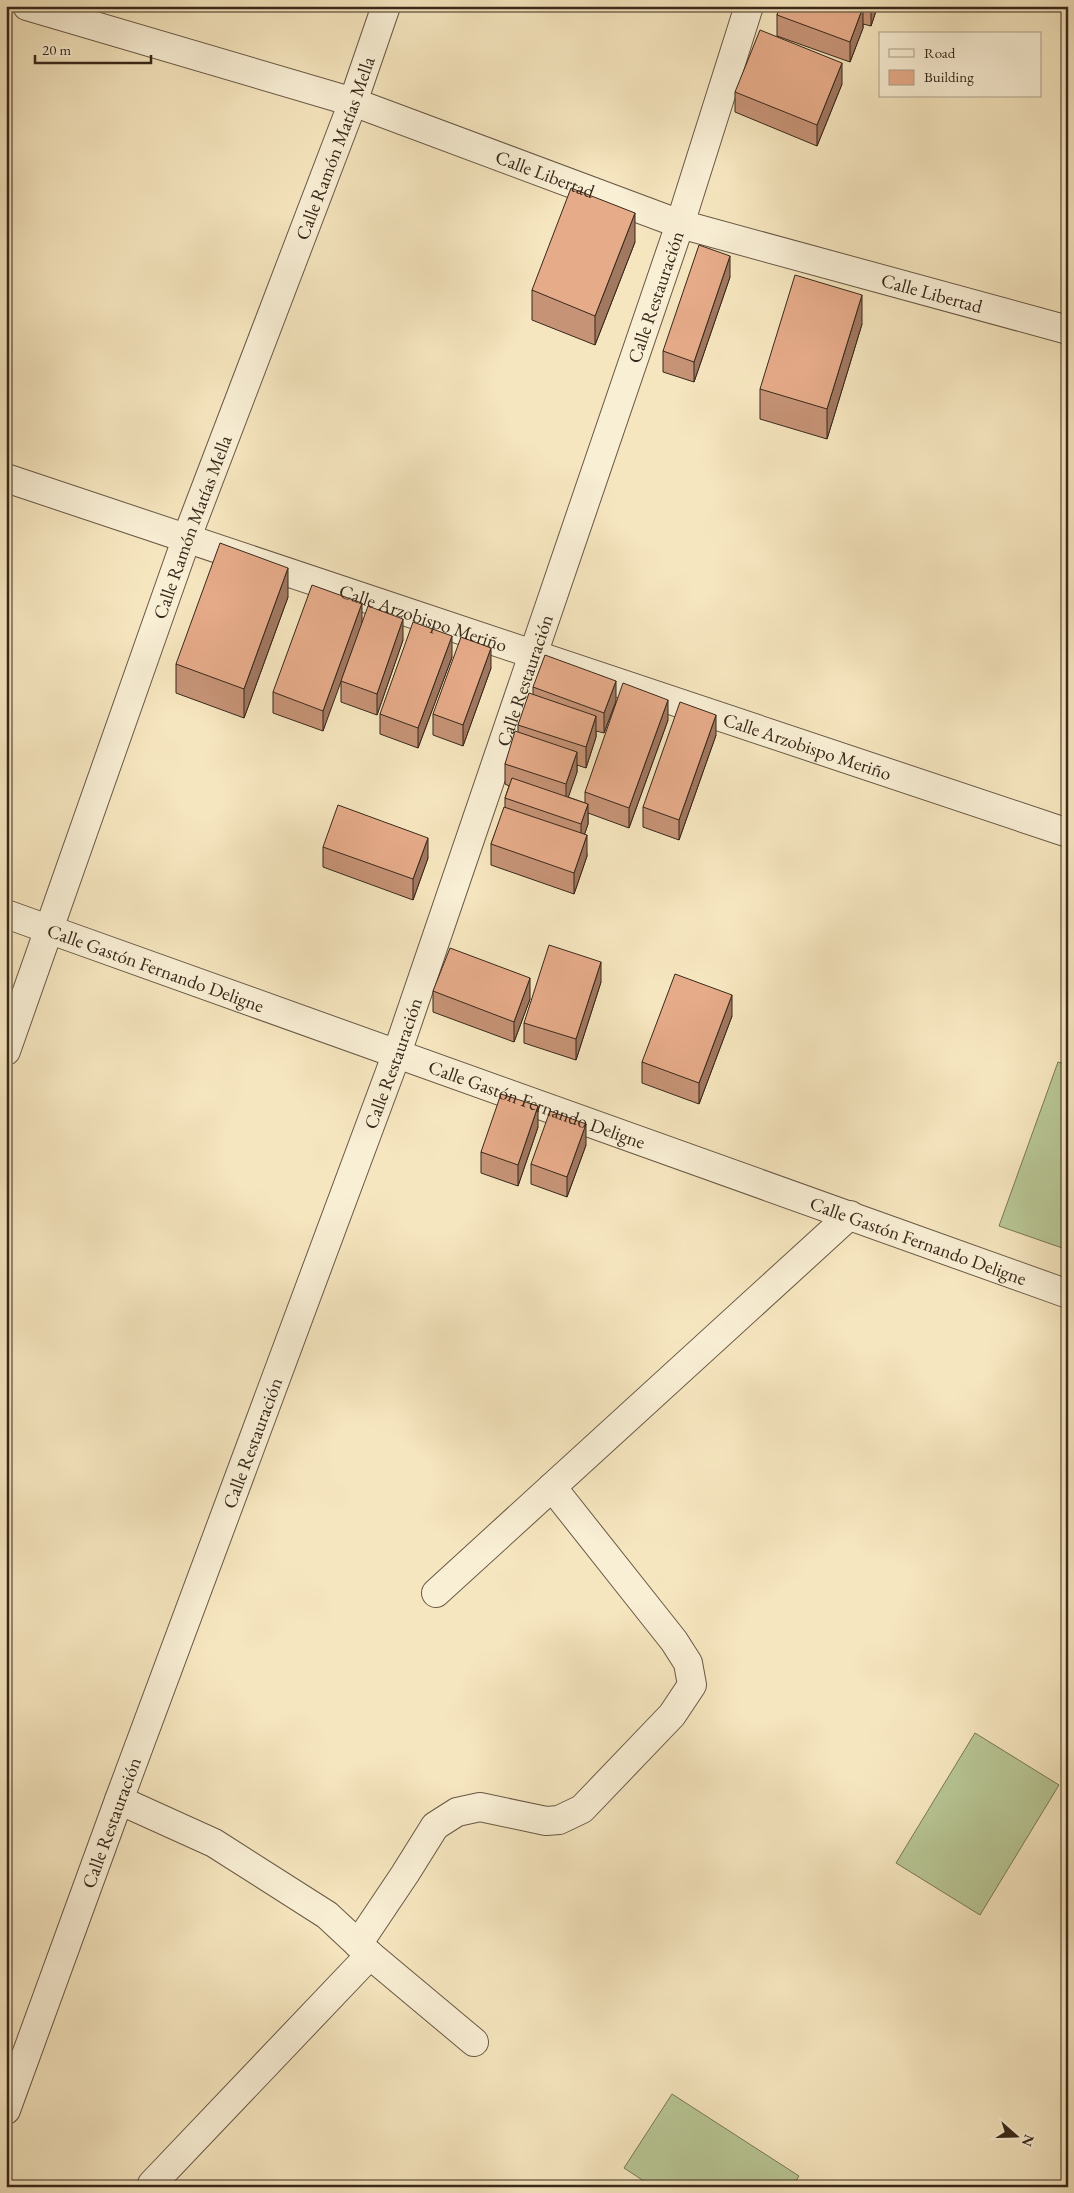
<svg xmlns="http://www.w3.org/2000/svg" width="1074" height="2193" viewBox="0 0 1074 2193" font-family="'EB Garamond',serif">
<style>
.pitch{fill:#b8c695;stroke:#787758}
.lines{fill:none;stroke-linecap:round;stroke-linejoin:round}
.street-casing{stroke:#685844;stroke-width:30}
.street{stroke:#f9efd5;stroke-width:28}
.wall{fill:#c69376;stroke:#38281b}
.shaded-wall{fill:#a17860;stroke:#38281b}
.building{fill:#e6ab89;stroke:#38281b}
.labels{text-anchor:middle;stroke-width:4.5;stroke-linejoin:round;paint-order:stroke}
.street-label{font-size:19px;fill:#38281b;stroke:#f9efd5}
</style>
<rect width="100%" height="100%" fill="#f6e6bf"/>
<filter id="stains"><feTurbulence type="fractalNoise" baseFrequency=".004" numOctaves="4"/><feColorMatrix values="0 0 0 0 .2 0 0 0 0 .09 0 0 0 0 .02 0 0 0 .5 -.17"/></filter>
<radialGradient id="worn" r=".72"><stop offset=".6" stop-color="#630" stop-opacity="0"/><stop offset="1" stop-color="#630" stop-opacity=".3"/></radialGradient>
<path class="pitch" d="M1058 1062 1068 1065V1250L999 1226Z
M975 1733 1059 1785 980 1915 896 1863Z
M672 2094 799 2176 792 2187H653L624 2168Z"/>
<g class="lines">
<defs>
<g id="street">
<path id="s1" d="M27 6 353 102 680 224 1068 330"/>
<path id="s2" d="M6 478 1068 833"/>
<path id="s3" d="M6 914 1068 1294"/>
<path id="s4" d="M6 1051 187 537 353 102 386 6"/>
<path d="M436 1593 850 1215"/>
<path d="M119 1800 214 1843 327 1915 370 1955 474 2042"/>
<path d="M358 1944 405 1874 435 1826 457 1812 480 1807 546 1821 559 1820 582 1809 672 1715 692 1685 688 1663 674 1641 552 1487"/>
<path id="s5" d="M6 2110 119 1800 397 1053 680 224 749 6"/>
<path d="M152 2184 370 1955"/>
</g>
</defs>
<use href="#street" class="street-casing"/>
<use href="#street" class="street"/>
</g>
<path class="wall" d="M780 6H876V11L871 26 863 24V28L850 62 777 36V15Z
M842 84 817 146 735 112V92Z
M635 242 595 345 532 320V290Z
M730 277 694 382 663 372V351Z
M862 324 827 439 760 419V389Z
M288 597 244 718 176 693V664Z
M362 603 323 731 273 713V692Z
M403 640 377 715 341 702V681Z
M452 657 418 748 380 734V714Z
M491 668 463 746 433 735V714Z
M533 687 616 701 604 733 596 731V737L586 768 577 765V772L568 797 585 803V792L668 720 629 828 588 813V824L584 835 587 856 574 894 491 865V844L505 807V798L509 786 505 784V764L518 732V725L533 695Z
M716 735 679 840 643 827V807Z
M323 847 428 858 413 900 323 867Z
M601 982 576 1060 524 1043V1023Z
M433 991 530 999 514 1042 433 1012Z
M732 1016 699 1104 642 1083V1062Z
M538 1127 518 1186 481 1173V1152Z
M586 1145 567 1197 531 1184V1164Z"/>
<path class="shaded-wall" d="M871 6H876V11L871 26Z
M863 7V28L850 62V42Z
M842 63V84L817 146V125Z
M635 213V242L595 345V316Z
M730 256V277L694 382V362Z
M862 295V324L827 439V409Z
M288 568V597L244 718V689Z
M362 603V624L323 731V711Z
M403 619V640L377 715V694Z
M452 636V657L418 748V728Z
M491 648V668L463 746V725Z
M616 681V701L604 733V713Z
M668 700V720L629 828V808Z
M716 715V735L679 840V820Z
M596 716V737L586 768V747Z
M577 752V772L566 804V784Z
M588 804V824L581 845V824Z
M587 835V856L574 894V873Z
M428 838V858L413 900V879Z
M601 962V982L576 1060V1039Z
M530 978V999L514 1042V1022Z
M732 995V1016L699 1104V1083Z
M538 1106V1127L518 1186V1165Z
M586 1124V1145L567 1197V1177Z"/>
<path class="building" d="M780 6H861L863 7 850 42 777 15Z
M760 30 842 63 817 125 735 92Z
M571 188 635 213 595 316 532 290Z
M699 245 730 256 694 362 663 351Z
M795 275 862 295 827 409 760 389Z
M220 543 288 568 244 689 176 664Z
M312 585 362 603 323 711 273 692Z
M368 606 403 619 377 694 341 681Z
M413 622 452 636 418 728 380 714Z
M461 637 491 648 463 725 433 714Z
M545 655 616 681 604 713 533 687Z
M623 683 668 700 629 808 585 792Z
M529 693 596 716 586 747 518 725Z
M680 702 716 715 679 820 643 807Z
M515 731 577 752 566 784 505 764Z
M512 778 588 804 581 824 505 798Z
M338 805 428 838 413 879 323 847Z
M504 807 587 835 574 873 491 844Z
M549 945 601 962 576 1039 524 1023Z
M450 948 530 978 514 1022 433 991Z
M675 974 732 995 699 1083 642 1062Z
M501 1094 538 1106 518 1165 481 1152Z
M550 1111 586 1124 567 1177 531 1164Z"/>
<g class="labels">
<g class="street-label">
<text dy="7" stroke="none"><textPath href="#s4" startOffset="961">Calle Ramón Matías Mella</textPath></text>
<text dy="7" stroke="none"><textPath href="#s1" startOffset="545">Calle Libertad</textPath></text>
<text dy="7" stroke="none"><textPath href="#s1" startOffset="950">Calle Libertad</textPath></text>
<text dy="7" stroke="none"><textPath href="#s5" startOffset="1926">Calle Restauración</textPath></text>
<text dy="7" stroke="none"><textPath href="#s4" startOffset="556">Calle Ramón Matías Mella</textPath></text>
<text dy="7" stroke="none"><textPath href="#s2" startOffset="440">Calle Arzobispo Meriño</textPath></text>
<text dy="7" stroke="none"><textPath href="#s5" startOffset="1521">Calle Restauración</textPath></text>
<text dy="7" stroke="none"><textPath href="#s2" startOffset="845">Calle Arzobispo Meriño</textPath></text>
<text dy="7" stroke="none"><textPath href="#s3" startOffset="159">Calle Gastón Fernando Deligne</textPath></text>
<text dy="7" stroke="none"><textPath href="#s5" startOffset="1116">Calle Restauración</textPath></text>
<text dy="7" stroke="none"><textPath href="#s3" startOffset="564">Calle Gastón Fernando Deligne</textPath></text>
<text dy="7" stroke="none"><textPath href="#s3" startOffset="969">Calle Gastón Fernando Deligne</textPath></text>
<text dy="7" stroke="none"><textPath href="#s5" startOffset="711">Calle Restauración</textPath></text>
<text dy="7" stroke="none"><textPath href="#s5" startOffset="306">Calle Restauración</textPath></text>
</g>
</g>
<rect width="1074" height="2193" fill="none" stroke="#f6e6bf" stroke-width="25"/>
<rect x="8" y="8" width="1059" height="2178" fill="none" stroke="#38281b" stroke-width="2.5"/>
<rect x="12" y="12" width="1049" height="2168" fill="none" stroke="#38281b"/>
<rect x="879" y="32" width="162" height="65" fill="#f9efd5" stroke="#ac9f8b"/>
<rect x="889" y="49" width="25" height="8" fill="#f9efd5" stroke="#ac9f8b"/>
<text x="924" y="58" font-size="15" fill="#38281b">Road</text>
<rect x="889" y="70" width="25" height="15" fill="#e6ab89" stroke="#ac9f8b"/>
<text x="924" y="82" font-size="15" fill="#38281b">Building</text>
<g transform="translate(1016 2136) rotate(110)" stroke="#f9efd5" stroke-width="4" paint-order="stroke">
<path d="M0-4L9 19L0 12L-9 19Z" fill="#38281b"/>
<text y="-8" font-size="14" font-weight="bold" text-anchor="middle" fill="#38281b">N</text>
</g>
<path d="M35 55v8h116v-8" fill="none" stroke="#38281b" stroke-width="2.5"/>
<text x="42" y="55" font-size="15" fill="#38281b" stroke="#f9efd5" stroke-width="4" paint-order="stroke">20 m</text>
<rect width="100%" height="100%" filter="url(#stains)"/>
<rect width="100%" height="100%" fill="url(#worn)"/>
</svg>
